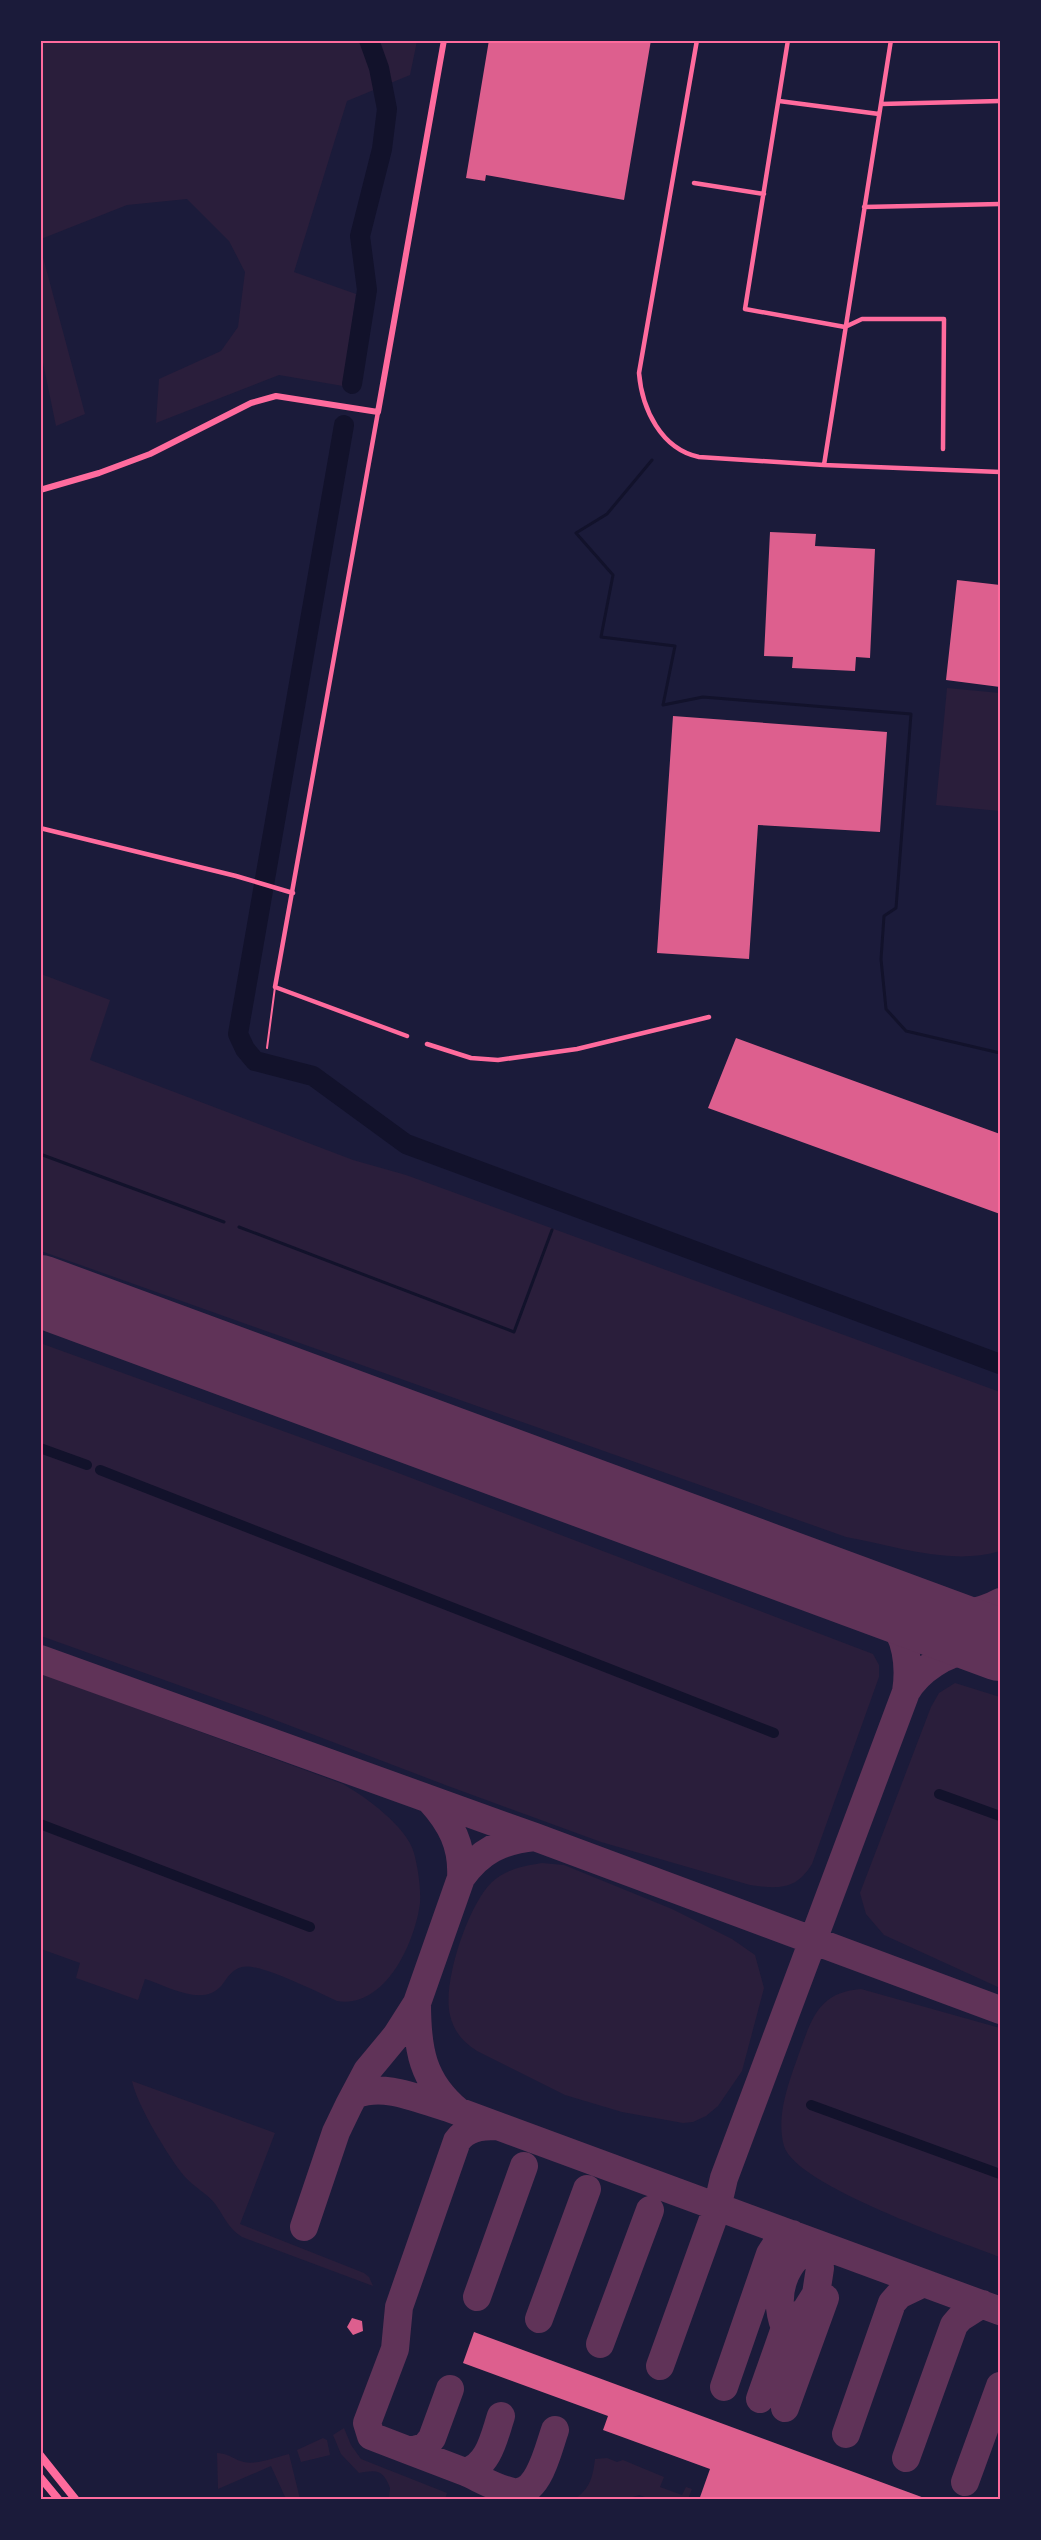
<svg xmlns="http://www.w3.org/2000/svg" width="1041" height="2540" viewBox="0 0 1041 2540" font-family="'Open Sans',sans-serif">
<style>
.green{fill:#2a1e3b}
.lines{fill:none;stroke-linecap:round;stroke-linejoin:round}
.stream{stroke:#12122b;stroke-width:3}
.canal{stroke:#12122b;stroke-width:10}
.river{stroke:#12122b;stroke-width:20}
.taxiway{stroke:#603358;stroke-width:28}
.runway{stroke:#603358;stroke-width:72}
.building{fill:#dd5f8e}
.service{stroke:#ff6b9d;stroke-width:2}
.minor{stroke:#ff6b9d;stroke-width:4.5}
.tertiary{stroke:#ff6b9d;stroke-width:6}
.trunk{stroke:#ff6b9d;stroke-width:8}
.neatline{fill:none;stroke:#ff6b9d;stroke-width:2}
</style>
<rect width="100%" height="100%" fill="#1b1b3a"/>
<path class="green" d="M41 40 417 41 410 75 347 101 294 272 356 294 343 386 279 375 156 423 159 379 221 351 238 327 245 272 229 241 187 199 127 205 41 239Z
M40 246 85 414 56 426 41 353Z
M947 688 1000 693V811L936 805Z
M41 974 110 1000 90 1060 353 1160 406 1175 1000 1392V1551C951 1566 896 1546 846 1537L41 1251Z
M40 1343 393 1471 873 1654 879 1665V1677L812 1864C796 1890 779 1889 750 1885L601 1842 448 1786 262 1715 41 1636Z
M40 1673 343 1784C366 1797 407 1827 414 1853 418 1868 421 1888 420 1903 415 1943 385 2009 337 2001 319 1993 258 1962 242 1967 231 1970 228 1977 222 1985 203 2008 168 1986 145 1979L138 2000 76 1978 80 1963 41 1949Z
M955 1683 1000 1697V1988L884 1935 866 1914 860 1893 931 1707 939 1693Z
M542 1863 564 1865 672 1909 732 1939 755 1955 764 1988 742 2071 718 2106 706 2116 693 2122 683 2123 622 2112 565 2095 477 2051C463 2042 454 2032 450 2015 442 1983 468 1905 492 1882 506 1869 524 1866 542 1863Z
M861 1989 1000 2028V2257C958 2241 796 2186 784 2146 775 2114 791 2077 801 2048 813 2014 822 1992 861 1989Z
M132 2081 275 2133 240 2224 364 2273 369 2277 373 2286 242 2237C228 2228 225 2218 216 2205 207 2193 195 2188 185 2177 169 2158 137 2105 132 2081Z
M344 2428 351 2445 361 2459 447 2493 445 2499H389L390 2488C383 2469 376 2470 359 2473L341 2454 333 2435Z
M323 2438 327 2440 330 2455 301 2462 297 2450Z
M217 2453C231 2454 234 2460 244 2462 257 2465 276 2457 289 2454L300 2499H286L271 2466 218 2489Z
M607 2458 617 2462 623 2460 664 2477 660 2487 682 2495 686 2487 692 2489 688 2499H651L639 2495 626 2499H574C590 2490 593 2476 595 2459Z"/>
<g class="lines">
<path class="stream" d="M652 460 607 514 576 533 613 575 601 637 675 646 663 705 703 697 911 714 896 908 884 916 881 959 886 1009 906 1031 1000 1053
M40 1154 224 1222
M239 1227 514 1332 552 1230"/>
<path class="canal" d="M40 1448 87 1465
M100 1470 774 1733
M939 1794 1000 1816
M40 1824 310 1927
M811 2105 1000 2174"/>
<path class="river" d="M352 384 367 290 360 236 382 149 387 109 379 68 369 40
M344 425 238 1034 245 1049 255 1061 313 1076 406 1144 1000 1364"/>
<path class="taxiway" d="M908 1611C914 1613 920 1617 926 1618 946 1619 983 1612 1000 1602
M40 1659 535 1837 1000 2010
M906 1692C918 1671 947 1651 972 1650 981 1650 991 1652 1000 1652
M430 1800C451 1823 463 1846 461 1878 480 1851 502 1840 535 1837
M417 2003C417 2049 422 2081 458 2111
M355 2095C384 2082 420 2100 449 2108L1000 2311
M304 2227 336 2132 349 2105 367 2071 396 2036 417 2003 461 1878
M477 2297 524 2166
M539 2319 587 2189
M600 2344 650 2210
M660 2366 717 2208 724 2178 906 1692C910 1667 907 1634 887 1616 876 1606 860 1598 847 1589
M724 2387 770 2254 779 2240 792 2234
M450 2389 432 2438 425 2447 410 2451 465 2472C489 2466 494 2437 501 2416
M760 2399 785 2328 806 2310 816 2294 820 2268 815 2243C784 2261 772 2294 785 2328
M785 2408 825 2298
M846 2434 892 2303 899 2295 924 2283
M410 2451 371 2436 367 2423 395 2349 399 2307 457 2141C466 2128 481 2126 496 2126
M906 2458 954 2325 960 2318 982 2304
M465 2472C479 2478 497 2489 513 2492 539 2496 548 2449 555 2430
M965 2482 1000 2386"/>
<path class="runway" d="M40 1291 1000 1645"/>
</g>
<path class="building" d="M489 40H651L624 200 486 175 485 181 466 178Z
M770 532 816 534 815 546 875 549 870 658 856 657 855 671 792 668 793 657 764 656Z
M957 580 1000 585V687L946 680Z
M673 716 887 732 880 832 758 825 749 959 657 953Z
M736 1038 1000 1134V1214L708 1108Z
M352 2318 362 2321 363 2331 353 2335 347 2327Z
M474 2332 927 2499V2500H699L710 2469 603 2430 608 2416 463 2363Z"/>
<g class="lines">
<path class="service" d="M267 1048 275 987"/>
<path class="minor" d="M697 40 639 373C642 409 661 449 699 457L824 465 1000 472
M788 40 745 309 845 327
M779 101 879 114
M881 104 1000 101
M694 183 764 194
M864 207 1000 204
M845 327 862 319H944L943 449
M378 412 275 987 407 1036
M824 465 891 40
M40 828 236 876 293 893
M427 1044 471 1058 498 1060 577 1049 709 1017"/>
<path class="tertiary" d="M40 490 99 473 150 454 251 403 276 396 378 412 444 40"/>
<path class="trunk" d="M40 2455 76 2500
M40 2477 59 2500"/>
</g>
<rect width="1041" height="2540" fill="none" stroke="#1b1b3a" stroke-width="84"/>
<rect x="42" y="42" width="957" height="2456" class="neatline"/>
</svg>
